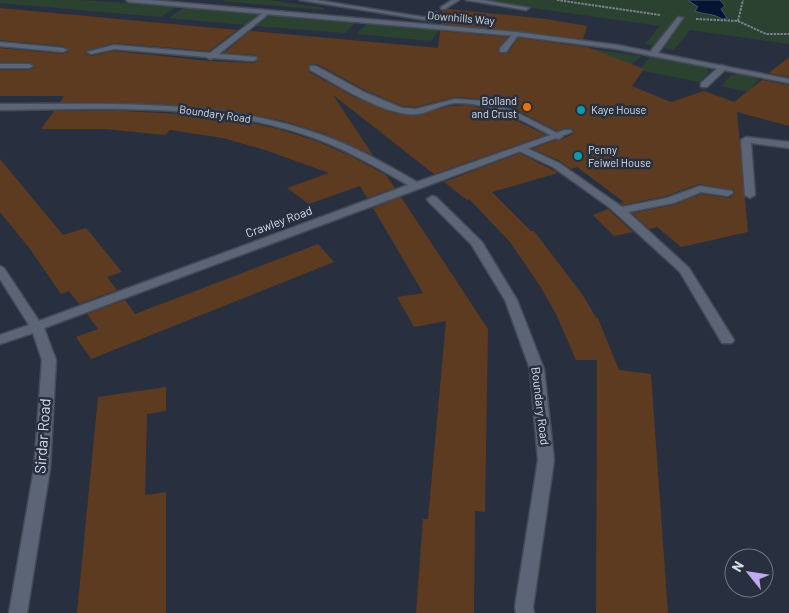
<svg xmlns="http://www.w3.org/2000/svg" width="789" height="613" viewBox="0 0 789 613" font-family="Barlow,sans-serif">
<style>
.green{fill:#2c4231}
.water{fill:#051531;stroke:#455168}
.building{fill:#5c3b21}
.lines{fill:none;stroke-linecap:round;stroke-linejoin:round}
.lane-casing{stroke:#444b58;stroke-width:3}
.street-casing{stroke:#444b58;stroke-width:3}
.secondary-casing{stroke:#444b58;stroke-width:3}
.path{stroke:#7a818e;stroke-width:2;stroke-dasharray:2.5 1;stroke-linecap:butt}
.lane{fill:#5c6576;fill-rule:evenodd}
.street{fill:#5c6576;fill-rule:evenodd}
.secondary{fill:#5c6576;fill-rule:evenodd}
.food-dot{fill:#e8710a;stroke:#28303f;stroke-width:2}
.culture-dot{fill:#0f9aa8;stroke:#28303f;stroke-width:2}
.labels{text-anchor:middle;stroke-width:5;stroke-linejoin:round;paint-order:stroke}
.far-street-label{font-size:11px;fill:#d9dee8;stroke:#28303f}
.far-poi-label{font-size:11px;fill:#d9dee8;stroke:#28303f;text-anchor:start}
.street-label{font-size:12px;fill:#d9dee8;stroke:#28303f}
.near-street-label{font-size:15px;fill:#d9dee8;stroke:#28303f}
</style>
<rect width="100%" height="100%" fill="#28303f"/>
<path class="green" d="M0 0H78L177 6 161 17 0 3Z
M224 0H270L324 8 323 10 222 1Z
M477 0H789V44L690 30 674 50 645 44 660 26Z
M185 7 261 14 246 25 169 18Z
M271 15 356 22 345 33 255 26Z
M368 23 440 29 431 41 356 34Z
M522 37 530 40 641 56 629 67 519 38Z
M650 57 706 67 709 72 699 82 639 70Z
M738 74 754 77 758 80 748 92 722 86 731 75Z"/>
<path class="water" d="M688 0H720L725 6 721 9 727 18 722 19C713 13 704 15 695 11L698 7Z"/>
<path class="building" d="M0 8 237 30 209 51 114 43 85 51 86 54 91 56 114 51 210 61 253 63 259 60 256 55 224 53 250 31 438 48 440 31 508 37 499 47 500 54 508 53 518 38 587 47 644 69 632 86 671 102 704 91 734 102 762 80 789 85V126L737 112 748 232 681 247 657 227 649 229 632 213 674 205 701 194 729 198 735 194 734 190 699 184 666 196 622 205 620 203 624 202 577 167 571 169 560 161 532 149 556 140H560L573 134V129L565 128 557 131 513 108 484 99 455 97 416 107 402 106 365 90 317 64 309 65V72L356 98 394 113 414 116 450 106 469 105 507 116 546 135 434 174 333 95 373 155 323 133 284 121 244 113 163 104 60 102 64 96H0V70H29L35 67 29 62H0V48L63 54 69 51 63 46 0 40Z
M448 9 546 19 587 26 583 39 441 24 442 11Z
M789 57V77L769 73Z
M54 111H120L201 115 240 121 279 129 316 141 351 156 386 175 395 188 367 198 360 186 309 204 287 188 329 173 265 150 223 138 170 130 165 135 105 129H41Z
M520 153 558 173 492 192 531 231H534L582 294 597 319V316L619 370 651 374 668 613H596L597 360H576L556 314 540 286 510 242 469 199 467 200 444 182Z
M0 159 63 235 86 228 122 272 107 277 117 290 79 304 69 291 61 294 30 249 0 212Z
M401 197 488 329 485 512 475 511 474 613H416L423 519H428L446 321 414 327 397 297 423 293 373 208Z
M608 209 633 232 614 236 593 215Z
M318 244 334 262 91 359 76 337 98 329 87 314 125 300 135 314Z
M166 387V411L147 414 145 495 166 492V613H77L98 397Z"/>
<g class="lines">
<defs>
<path id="lane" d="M452 0H459L445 9H441V7Z
M466 0H482L529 8 526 10Z
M267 10 272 11 219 54 256 57 257 59 253 61 214 58 210 59 206 57 114 49 91 54 87 52 114 45 210 53Z
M433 12 438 13 429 19H425V17Z
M678 17 683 18 656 56H650V52Z
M514 33 519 34 506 52H500V48Z
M0 64H29L33 66 29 68H0Z
M721 65 728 67 707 87H701V83Z
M310 66H316L364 92 402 108 416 109 455 99 483 101 512 110 563 136 559 139 556 138C525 122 492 102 456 103 439 104 425 117 407 114 373 109 340 86 310 70Z
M746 137 789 142V148L751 143 755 195 750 198 745 195 741 140Z
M522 146 559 163 622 207 667 198 700 186 732 191 733 193 728 196 701 192 674 203 628 212 689 268 734 340 732 343H722L680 272 609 207 553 167 519 151V147Z"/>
<path id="street" d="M300 0H316L435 19 432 21Z
M0 42 63 48 67 50 63 52 0 46Z
M0 104C107 104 220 98 322 135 356 147 386 164 417 182L565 130H571L572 132 44 328 56 360 50 469 27 613H9L34 469 42 360 33 333 0 344V335L29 325 0 279V266L4 268 39 321 408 185C378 168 349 151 317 139 219 102 103 109 0 110Z
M432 196 436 197 482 242 517 300 544 369 554 460 533 607 534 613H516L515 607 538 460 530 369 505 300 471 244 428 201 427 199Z"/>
<path id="secondary" d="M126 0H150L516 32 617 45 789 79V83L617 49 516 36 129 2Z"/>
</defs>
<use href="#lane" class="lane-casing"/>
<use href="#street" class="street-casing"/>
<use href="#secondary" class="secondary-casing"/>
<path class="path" d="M557 0 660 15
M696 19 738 21 766 34H789
M738 21 743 0"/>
<use href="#lane" class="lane"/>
<use href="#street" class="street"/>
<use href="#secondary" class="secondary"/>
</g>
<circle class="food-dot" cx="527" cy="107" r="5"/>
<g class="culture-dot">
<circle cx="581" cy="110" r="5"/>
<circle cx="578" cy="156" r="5"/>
</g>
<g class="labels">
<g class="far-street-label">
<text transform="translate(461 18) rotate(5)" y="4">Downhills Way</text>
<text transform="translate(215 114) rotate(8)" y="4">Boundary Road</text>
</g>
<g class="far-poi-label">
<text x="517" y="105" text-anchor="end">Bolland<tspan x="517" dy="13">and Crust</tspan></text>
<text x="591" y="114">Kaye House</text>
<text x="588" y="154">Penny<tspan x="588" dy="13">Feiwel House</tspan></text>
</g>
<g class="street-label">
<text transform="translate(279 222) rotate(-20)" y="4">Crawley Road</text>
<text transform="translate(540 406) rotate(83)" y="4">Boundary Road</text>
</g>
<g class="near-street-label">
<text transform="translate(43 436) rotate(-86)" y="5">Sirdar Road</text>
</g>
</g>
<g transform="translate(749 573) rotate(300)"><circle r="24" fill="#28303f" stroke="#6f7683"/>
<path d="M0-4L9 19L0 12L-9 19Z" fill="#c0a8f3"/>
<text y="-8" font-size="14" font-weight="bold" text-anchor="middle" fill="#d9dee8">N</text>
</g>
</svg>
